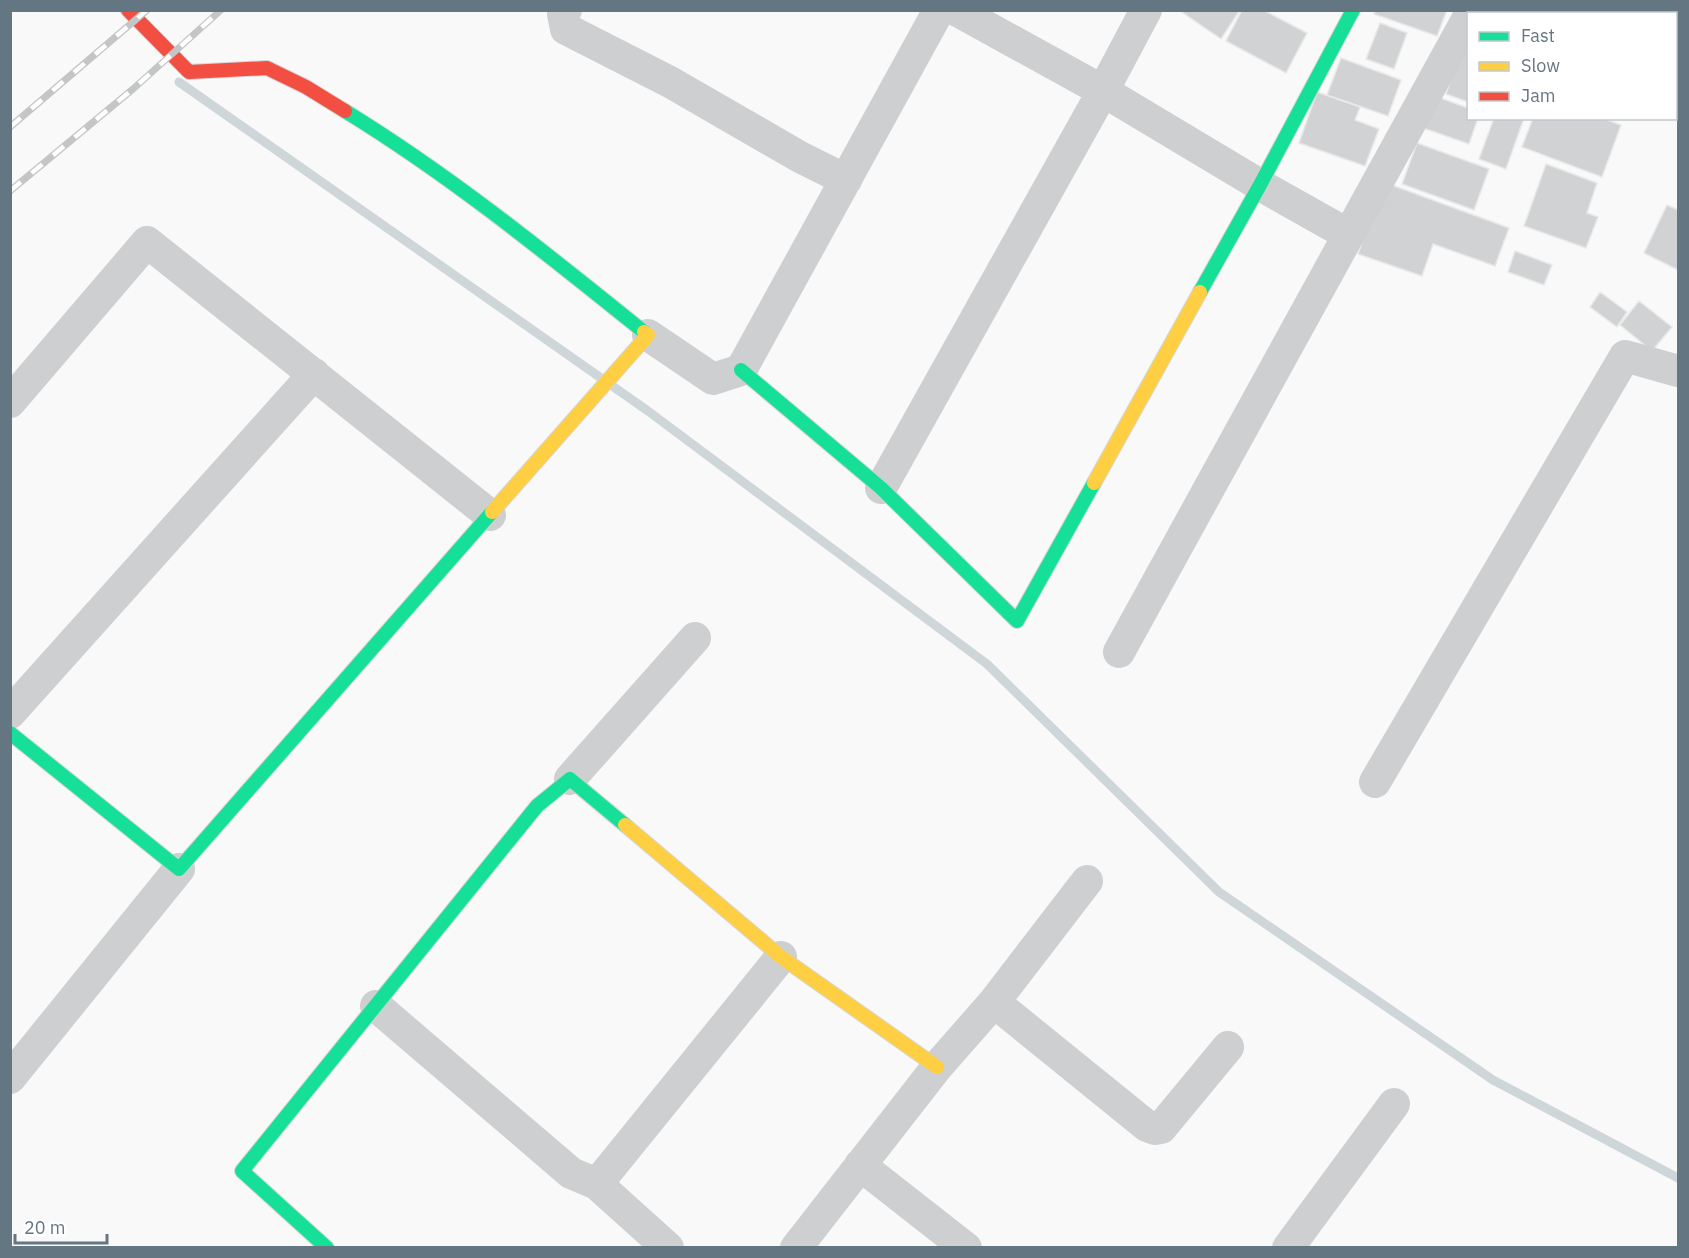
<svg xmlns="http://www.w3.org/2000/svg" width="1689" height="1258" viewBox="0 0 1689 1258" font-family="'IBM Plex Sans',sans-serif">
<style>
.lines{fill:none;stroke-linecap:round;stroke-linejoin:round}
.stream{stroke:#ced6d9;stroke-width:9}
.building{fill:#d0d2d3;stroke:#e8e8e8;stroke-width:1.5}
.fast-casing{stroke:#d5d6d7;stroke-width:16}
.slow-casing{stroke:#d5d6d7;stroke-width:16}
.jam-casing{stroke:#d5d6d7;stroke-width:16}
.street{stroke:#cecfd0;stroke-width:32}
.fast{stroke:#16e098;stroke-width:14}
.slow{stroke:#ffcf43;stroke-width:14}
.jam{stroke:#f24e42;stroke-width:14}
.rail-casing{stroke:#c3c5c6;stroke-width:7}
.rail{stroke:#fff;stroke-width:4.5;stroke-dasharray:14;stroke-linecap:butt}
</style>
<rect width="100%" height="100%" fill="#f9f9f9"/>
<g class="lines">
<path class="stream" d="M179 82 648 411 987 664 1219 892 1493 1080 1678 1178"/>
</g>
<path class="building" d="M1179 10H1240L1221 39Z
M1242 10H1263L1307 33 1286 73 1226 41Z
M1375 10H1447L1437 36 1374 14Z
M1476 10H1517L1523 13 1475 14Z
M1672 10H1678V42L1676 41V14H1671Z
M1380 23 1407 33 1394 69 1366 59Z
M1468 31V102L1446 94Z
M1341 58 1401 80 1388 116 1327 95Z
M1317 92 1360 107 1355 120 1379 129 1365 166 1299 143Z
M1435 96 1468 108V118H1478L1469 144 1423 128Z
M1494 118H1524L1506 169 1479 159Z
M1533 118H1602L1621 125 1602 177 1522 147Z
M1417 143 1489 169 1474 210 1402 184Z
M1546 164 1597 183 1587 213 1598 217 1586 248 1524 226Z
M1389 184 1509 228 1495 266 1433 244 1422 276 1358 254 1374 210Z
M1667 205 1678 210V270L1644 253Z
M1515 251 1552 265 1544 285 1508 272Z
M1600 292 1627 312 1617 327 1590 307Z
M1639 301 1672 327 1652 351 1620 325Z"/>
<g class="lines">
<defs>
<path id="fast" d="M345 111C451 176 547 254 644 332
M1200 292 1260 185 1353 10
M741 370 881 488 1017 621 1094 483
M10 733 179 869 492 512
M327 1248 242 1171 537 806 570 779 625 825"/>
<path id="slow" d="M1094 483 1200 292
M492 512 648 335 644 332
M625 825 781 957 937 1067"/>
<path id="jam" d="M128 10 189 72 267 68 306 87 345 111"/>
</defs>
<use href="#fast" class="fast-casing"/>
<use href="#slow" class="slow-casing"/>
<use href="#jam" class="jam-casing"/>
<path class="street" d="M566 10 563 14 566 29 670 82 800 157 846 180
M956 10 1103 91 1260 185 1349 235
M1552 10 1557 14
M1676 76 1678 78
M648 335 713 379 741 370 939 10
M10 402 147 242 490 515
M881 488 1103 91 1146 10
M1119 652 1468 18
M10 713 314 374
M570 779 695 638
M1375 782 1625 356 1678 371
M994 1002 1147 1126 1155 1129 1161 1128 1228 1047
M376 1006 571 1173 597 1184 668 1248
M10 1078 179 869
M860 1165 966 1248
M597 1184 781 957
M796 1248 937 1067 994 1002 1087 881
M1288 1248 1394 1104"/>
<use href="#fast" class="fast"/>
<use href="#slow" class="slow"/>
<use href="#jam" class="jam"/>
<defs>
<path id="rail" d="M10 127 147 10
M10 191 133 89 221 10"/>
</defs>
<use href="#rail" class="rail-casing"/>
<use href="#rail" class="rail"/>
</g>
<rect width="1689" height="1258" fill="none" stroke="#657683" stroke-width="24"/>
<rect x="1467" y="12" width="210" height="108" fill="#ffffff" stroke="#c1c8cd" stroke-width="1.5"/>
<rect x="1479" y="32" width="30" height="9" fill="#16e098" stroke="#c1c8cd" stroke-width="1.5"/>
<text x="1521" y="42" font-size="18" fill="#657683">Fast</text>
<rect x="1479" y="62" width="30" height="9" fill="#ffcf43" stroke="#c1c8cd" stroke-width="1.5"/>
<text x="1521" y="72" font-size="18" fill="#657683">Slow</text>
<rect x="1479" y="92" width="30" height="9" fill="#f24e42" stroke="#c1c8cd" stroke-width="1.5"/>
<text x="1521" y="102" font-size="18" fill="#657683">Jam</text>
<path d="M15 1234v9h92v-9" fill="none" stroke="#657683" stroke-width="3"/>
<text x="24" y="1234" font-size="18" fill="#657683" stroke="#ffffff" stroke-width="4.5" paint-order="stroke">20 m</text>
</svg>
